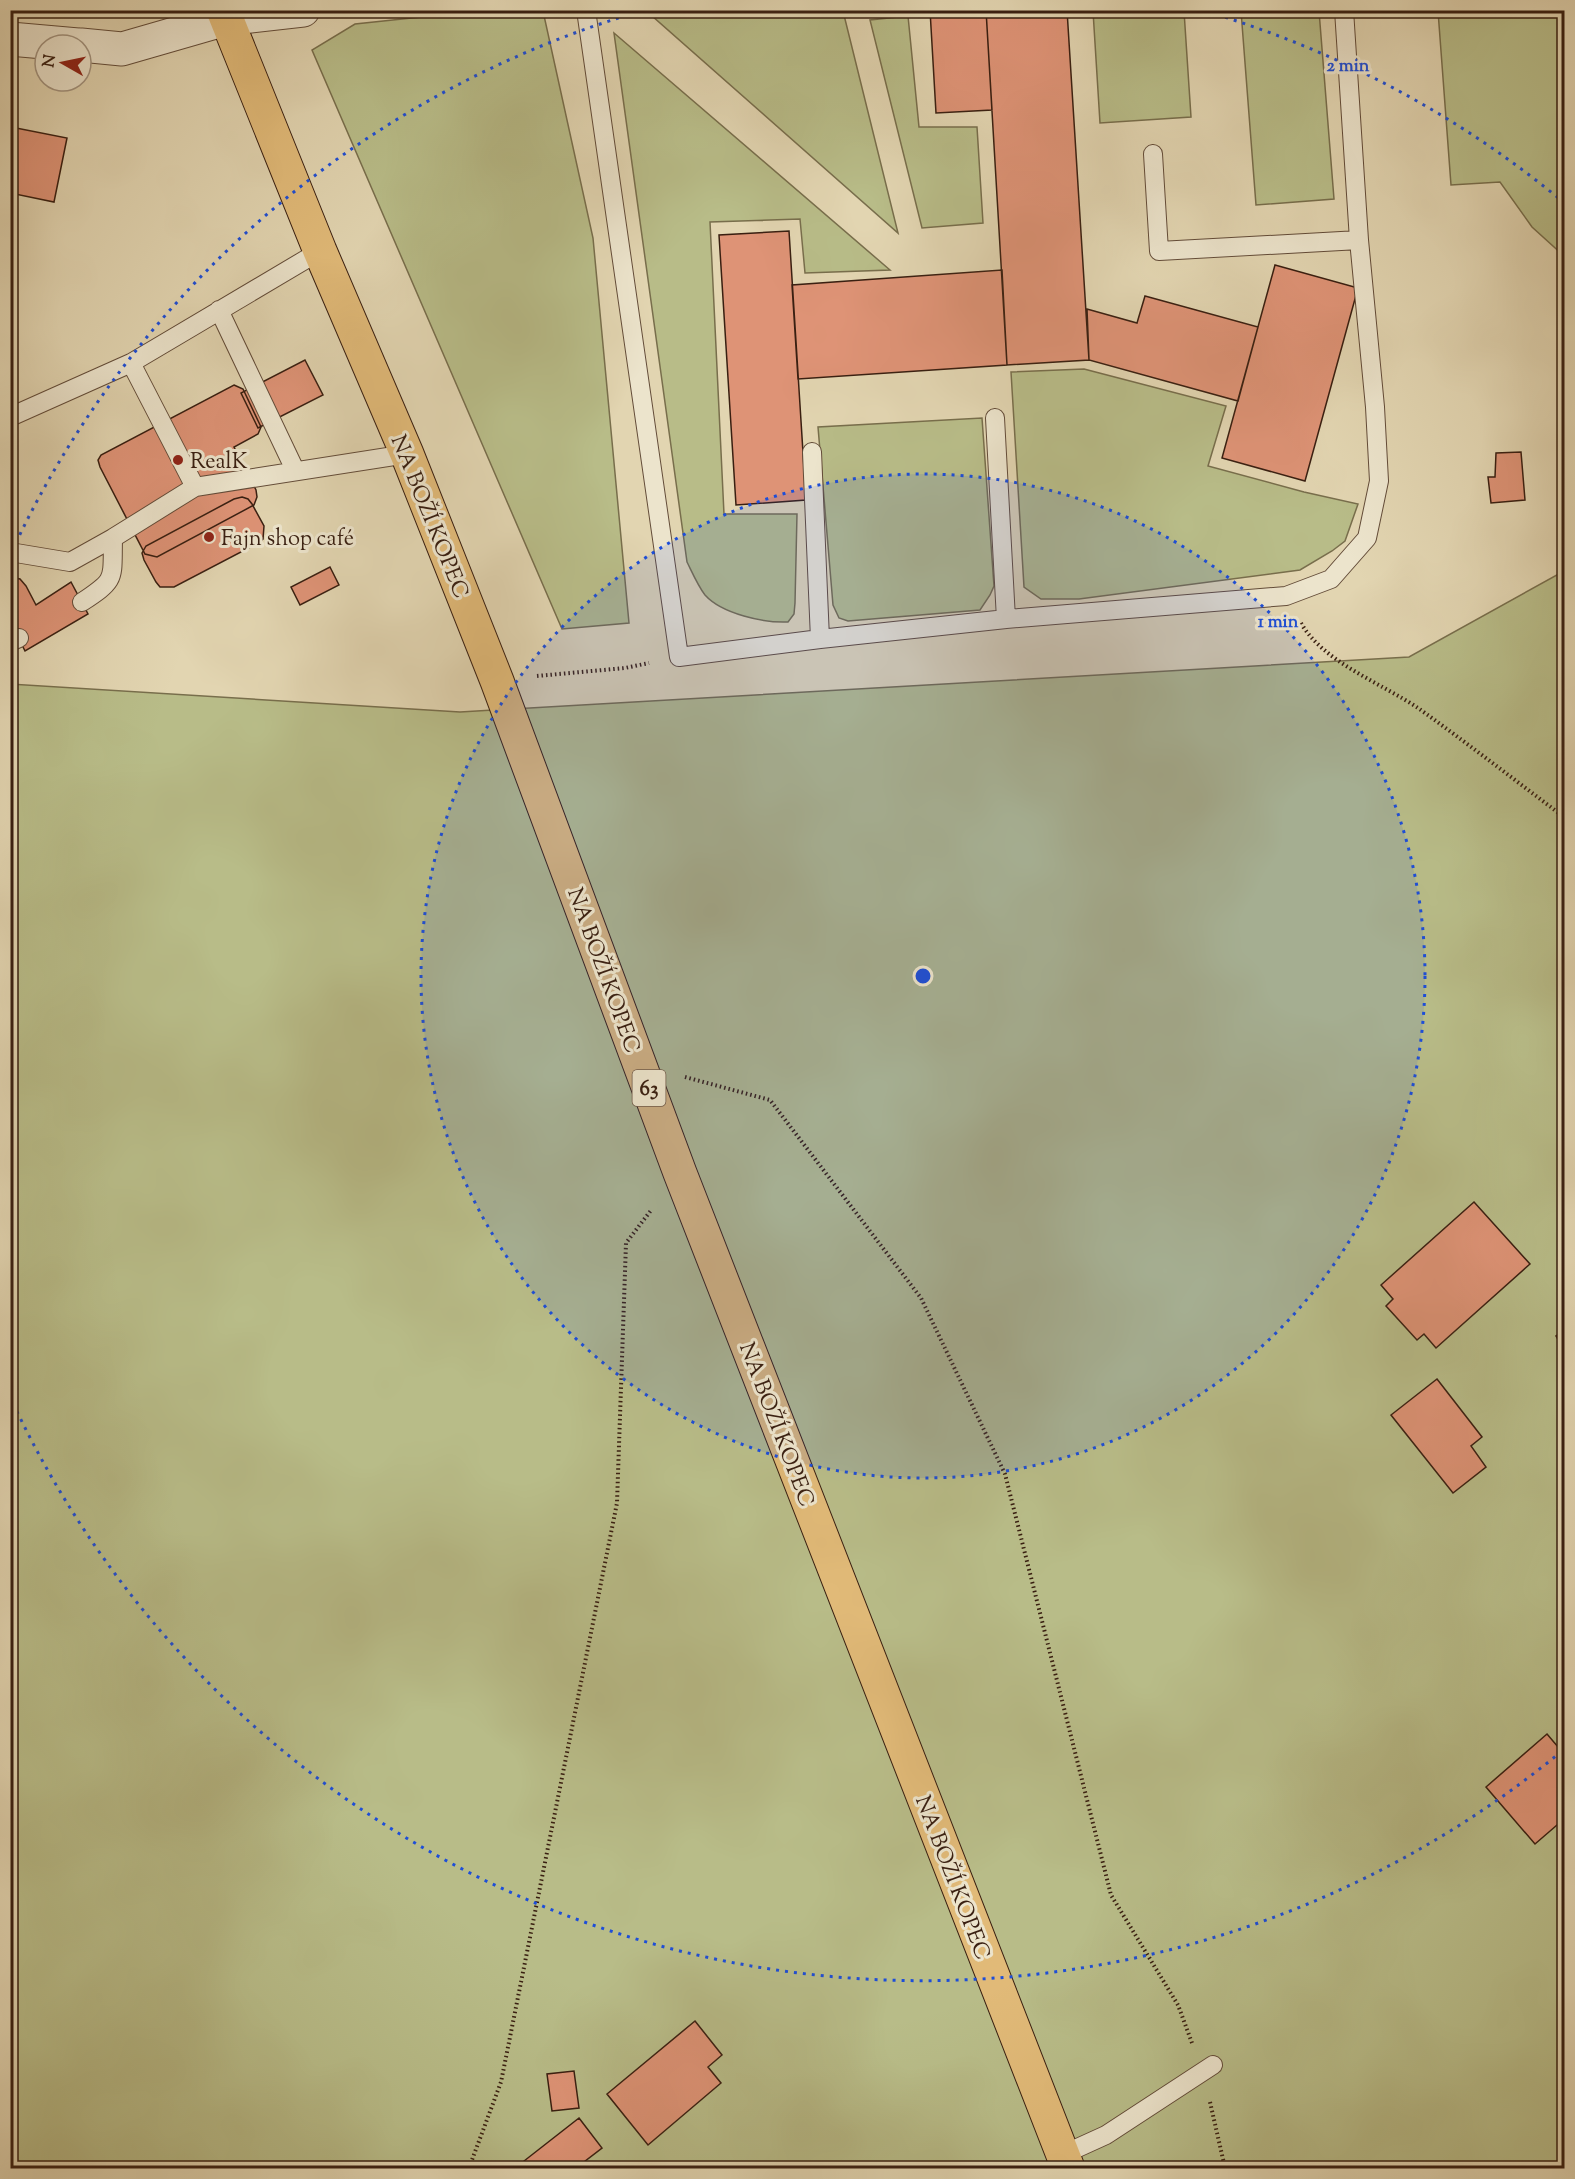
<svg xmlns="http://www.w3.org/2000/svg" width="1575" height="2179" viewBox="0 0 1575 2179" font-family="'Sorts Mill Goudy',serif">
<style>
.green{fill:#b8bc88;stroke:#786e4c;stroke-width:1.5}
.building{fill:#de9376;stroke:#391f11;stroke-width:1.5}
.lines{fill:none;stroke-linecap:round;stroke-linejoin:round}
.lane-casing{stroke:#634c39;stroke-width:20}
.street-casing{stroke:#634c39;stroke-width:35}
.primary-casing{stroke:#391f11;stroke-width:35}
.path{stroke:#391f11;stroke-width:4;stroke-dasharray:1.5 3;stroke-linecap:butt}
.lane{stroke:#ece4cc;stroke-width:18}
.street{stroke:#ece4cc;stroke-width:33}
.primary{stroke:#e1ba78;stroke-width:33}
.ring{fill:none;stroke:#1d4ed8;stroke-width:3;stroke-dasharray:3 6}
.poi-dot{fill:#8f2418;stroke:#ece4cc;stroke-width:2}
.labels{text-anchor:middle;stroke-width:6;stroke-linejoin:round;paint-order:stroke}
.shield{fill:#ece4cc;stroke:#6f5a49;stroke-width:1.5}
.shield-label{font-size:21px;font-weight:bold;fill:#391f11}
.poi-label{font-size:22px;fill:#391f11;stroke:#ece4cc;text-anchor:start}
.street-label{font-size:22px;fill:#391f11;stroke:#ece4cc}
.centre{fill:#1d4ed8;stroke:#ece4cc;stroke-width:3}
.ring-label{font-size:18px;text-anchor:middle;font-weight:bold;fill:#1d4ed8;stroke:#ece4cc;stroke-width:6;stroke-linejoin:round;paint-order:stroke}
</style>
<rect width="100%" height="100%" fill="#e2d5b1"/>
<filter id="stains"><feTurbulence type="fractalNoise" baseFrequency=".00333" numOctaves="4"/><feColorMatrix values="0 0 0 0 .2 0 0 0 0 .09 0 0 0 0 .02 0 0 0 .5 -.17"/></filter>
<radialGradient id="worn" r=".72"><stop offset=".6" stop-color="#630" stop-opacity="0"/><stop offset="1" stop-color="#630" stop-opacity=".3"/></radialGradient>
<path class="green" d="M701 10 843 11 898 233 651 15Z
M478 11H543L593 238 629 623 562 629 312 50 355 24Z
M1093 11H1184L1191 117 1100 123Z
M1241 11H1319L1334 199 1256 205Z
M1438 11H1564V256L1532 227 1500 182 1451 185Z
M908 16 919 127H977L983 223 922 228 870 20Z
M614 33 890 270 805 273 800 219 710 222 724 514H797L795 603 794 614 788 622C764 623 722 614 705 595 698 586 692 572 687 562Z
M1084 369 1226 406 1208 466 1304 492 1358 504 1345 541 1332 551 1300 570 1079 599H1041L1024 587 1011 372Z
M982 418 994 586 990 595 980 610 848 621 839 618 833 605 818 427Z
M1564 571V2168H11L10 684 460 712 1409 657Z"/>
<path class="building" d="M930 10H986L992 110 936 113Z
M986 10H1067L1089 360 1007 365Z
M11 127 67 138 54 202 10 193Z
M789 231 806 500 736 505 719 235Z
M1275 265 1358 288 1305 481 1222 458Z
M1002 270 1007 365 798 379 792 285Z
M1145 296 1258 327 1238 401 1089 360 1087 309 1137 323Z
M305 360 323 395 258 428 241 393Z
M234 385 243 389 261 427 258 434 234 447 256 490 257 497 254 505 157 557 145 554 100 467 98 460 101 455Z
M1521 452 1525 500 1491 503 1488 477H1495L1496 453Z
M242 497 248 499 252 504 264 526 263 539 258 543 174 587H160L156 582 144 560 142 553 146 546 234 499Z
M330 567 339 585 300 605 291 587Z
M10 577 20 579 26 586 36 605 71 582 88 614 25 651 10 620Z
M1474 1202 1530 1264 1436 1348 1424 1334 1417 1340 1386 1306 1393 1299 1381 1285Z
M1564 1330V1350L1556 1336Z
M1437 1379 1482 1437 1471 1446 1486 1467 1453 1493 1391 1415Z
M1547 1734 1564 1754V1819L1535 1844 1486 1787Z
M695 2021 722 2055 708 2067 721 2083 648 2145 607 2094Z
M574 2071 579 2108 552 2111 547 2074Z
M579 2118 602 2148 576 2168H530L524 2161Z"/>
<g class="lines">
<defs>
<path id="lane" d="M586 10 679 657 820 639 1006 619 1286 596 1331 579 1367 538 1379 481 1375 407 1359 240 1344 10
M1153 154 1159 251 1359 240
M320 251 131 363 195 487 407 454
M219 310 295 470
M10 417 131 363
M995 418 1006 619
M812 452 820 639
M10 552 70 562 113 538 195 487
M82 602C117 579 112 580 113 538
M10 642 19 638
M1062 2155 1106 2135 1213 2065"/>
<path id="street" d="M10 39 78 45
M81 45 122 49 226 19 303 10"/>
<path id="primary" d="M223 10 320 251 407 454 497 681 680 1173 1068 2168"/>
</defs>
<use href="#lane" class="lane-casing"/>
<use href="#street" class="street-casing"/>
<use href="#primary" class="primary-casing"/>
<path class="path" d="M1301 623C1323 662 1381 683 1418 708 1467 743 1516 781 1564 817
M537 676 625 668 649 663
M685 1077 770 1100 921 1298 1005 1474 1111 1895 1178 2005 1192 2043
M1210 2102 1225 2168
M469 2168 501 2082 617 1503 626 1243 652 1209"/>
<use href="#lane" class="lane"/>
<use href="#street" class="street"/>
<use href="#primary" class="primary"/>
</g>
<circle cx="923" cy="976" r="502" fill="#1d4ed8" fill-opacity=".12"/>
<g class="ring">
<circle cx="923" cy="976" r="502"/>
<path d="M1562 1751A1005 1005 0 0 1 12 1401M12 551A1005 1005 0 0 1 638 12M1208 12A1005 1005 0 0 1 1562 201"/>
</g>
<g class="poi-dot">
<circle cx="178" cy="460" r="6"/>
<circle cx="209" cy="537" r="6"/>
</g>
<g class="labels">
<rect class="shield" x="632.5" y="1070" width="33" height="36" rx="4.5"/>
<g class="shield-label">
<text x="649" y="1095">63</text>
</g>
<g class="poi-label">
<text x="190" y="468">RealK</text>
<text x="221" y="545">Fajn shop café</text>
</g>
<g class="street-label">
<text transform="translate(431 516) rotate(68)" y="8">NA BOŽÍ KOPEC</text>
<text transform="translate(605 970) rotate(70)" y="8">NA BOŽÍ KOPEC</text>
<text transform="translate(778 1424) rotate(69)" y="8">NA BOŽÍ KOPEC</text>
<text transform="translate(954 1877) rotate(69)" y="8">NA BOŽÍ KOPEC</text>
</g>
</g>
<circle cx="923" cy="976" r="9" class="centre"/>
<g class="ring-label">
<text x="1348" y="71">2 min</text>
<text x="1278" y="627">1 min</text>
</g>
<rect width="1575" height="2179" fill="none" stroke="#e2d5b1" stroke-width="36"/>
<rect x="12" y="12" width="1551" height="2155" fill="none" stroke="#391f11" stroke-width="3"/>
<rect x="18" y="18" width="1539" height="2143" fill="none" stroke="#391f11" stroke-width="1.5"/>
<g transform="translate(63 63) rotate(279)"><circle r="28" fill="#ece4cc" stroke="#a49581" stroke-width="1.5"/>
<path d="M0-4.5L10 22L0 15L-10 22Z" fill="#8f2418"/>
<text y="-9" font-size="16" font-weight="bold" text-anchor="middle" fill="#391f11">N</text>
</g>
<rect width="100%" height="100%" filter="url(#stains)"/>
<rect width="100%" height="100%" fill="url(#worn)"/>
</svg>
